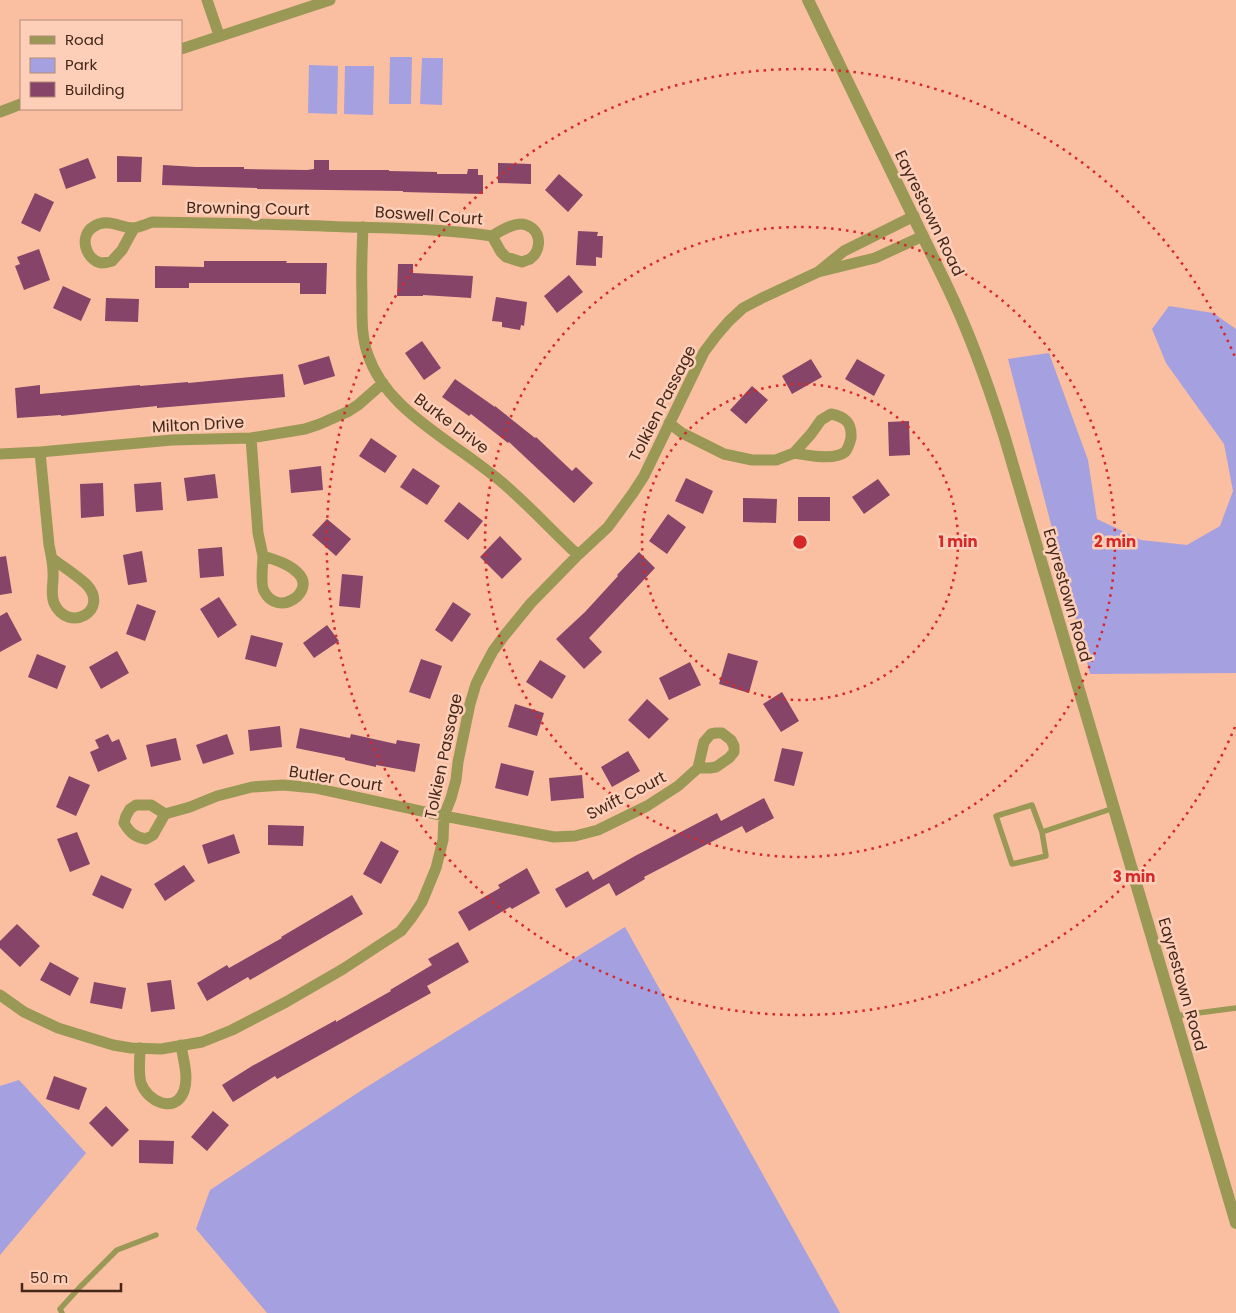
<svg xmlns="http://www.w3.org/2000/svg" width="1236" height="1313" viewBox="0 0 1236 1313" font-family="Poppins,sans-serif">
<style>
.green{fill:#a5a0df}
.building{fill:#854468}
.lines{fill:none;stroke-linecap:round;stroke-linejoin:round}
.service{stroke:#999854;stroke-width:5.5}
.minor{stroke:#999854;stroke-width:11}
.tertiary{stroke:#999854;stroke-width:12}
.ring{fill:none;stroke:#d62828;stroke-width:2.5;stroke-dasharray:2.5 5}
.labels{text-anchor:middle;stroke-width:5;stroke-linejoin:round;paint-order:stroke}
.street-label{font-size:16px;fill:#442718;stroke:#fdcfb9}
.centre{fill:#d62828;stroke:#fdcfb9;stroke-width:2.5}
.ring-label{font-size:15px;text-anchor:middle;font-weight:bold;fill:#d62828;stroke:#fdcfb9;stroke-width:5;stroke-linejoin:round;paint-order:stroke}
</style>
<rect width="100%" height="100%" fill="#fabea1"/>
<path class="green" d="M390 57H412L411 104H389Z
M422 58H443L442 105 420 104Z
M309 65 338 66 337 114 308 113Z
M345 66H374L373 115 344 114Z
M1169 306 1213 313 1236 329V673L1090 674 1008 359 1049 353 1088 460 1097 519 1141 540 1187 545 1220 526 1233 491 1224 444 1166 363 1152 329Z
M625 927 840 1313H267L196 1229 210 1190 365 1088Z
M19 1080 86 1153 0 1255V1086Z"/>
<path class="building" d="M117 156 142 157 141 182H117Z
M88 158 96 178 66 189 59 169Z
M314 160H329V170H389V171L437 172V174H467L468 169H478V175H483V194L403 192V191L257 189V188L162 185 163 165 196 167H244V169L307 170 314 169Z
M498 163 531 164V184L498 183Z
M559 174 583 195 568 212 545 190Z
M35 193 54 202 40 232 21 223Z
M578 231 598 232 597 236H603L602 258 596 257V266L576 265Z
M39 249 50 280 24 290 15 266 20 264 17 257Z
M204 261H287L286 263H327L326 294H300V283H189V288H155V266L204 267Z
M398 264H413V273L473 276 471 298 423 295V296H397Z
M569 275 583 292 557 313 544 296Z
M63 286 91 299 81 321 53 308Z
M496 297 527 302 524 326 521 325 520 330 502 327V322L492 321Z
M106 298 139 299 138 322 105 321Z
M422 341 441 368 424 380 405 353Z
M329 356 335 376 304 385 298 365Z
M811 359 822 377 792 394 782 376Z
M857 359 885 375 874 396 845 379Z
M283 374 285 397 157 408V406L61 416V415L17 418 15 388 40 385V394L140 385V386L188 382V383Z
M455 379 495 407V406L535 438 536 437 572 471 576 467 593 483 574 503 509 442 508 443 471 414 469 416 442 397Z
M752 386 768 400 746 424 730 410Z
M909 421 910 455 889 456 888 422Z
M371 438 397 456 385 473 359 456Z
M321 466 323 490 291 493 289 470Z
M413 468 440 486 427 505 400 487Z
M215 474 218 498 187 501 184 478Z
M686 478 713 491 703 514 675 501Z
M878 479 890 495 864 514 852 497Z
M161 482 163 510 136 512 134 484Z
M103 483 104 516 81 518 80 484Z
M798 497H830V521H798Z
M743 498 777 499 776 523 743 522Z
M459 502 483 521 468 540 444 521Z
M668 514 686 527 667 554 649 541Z
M327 519 351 539 336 556 312 535Z
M500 536 522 559 502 579 480 557Z
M222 547 224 576 200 578 198 549Z
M142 551 147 582 128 585 123 555Z
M639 552 655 568 589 638 602 652 584 669 556 639 585 612 618 576 617 575Z
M6 556 12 593 0 595V557Z
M342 574 363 576 360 608 339 606Z
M219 597 237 625 218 638 200 609Z
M453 602 471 614 452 642 435 630Z
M137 604 156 611 145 641 126 634Z
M7 612 22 640 0 652V616Z
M327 625 339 641 314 658 303 643Z
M251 635 283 643 276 667 245 659Z
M117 651 129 673 101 689 89 667Z
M728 653 758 661 749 693 719 684Z
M37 654 66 666 57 689 28 677Z
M421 659 442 666 430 699 409 692Z
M540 660 566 676 552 699 526 682Z
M690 662 701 685 669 700 659 678Z
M782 692 799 721 781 732 763 704Z
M647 699 669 719 649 739 628 720Z
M515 704 544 713 537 736 508 727Z
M280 726 282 747 250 751 248 730Z
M300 728 350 738 351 734 396 744 397 740 420 744 415 772 376 765V767L345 760V758L296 748Z
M108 734 112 742 119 739 127 759 98 772 90 752 99 748 95 740Z
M227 734 234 754 203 764 196 745Z
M176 738 181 760 151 767 146 745Z
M782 748 803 752 794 786 774 781Z
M628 751 640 771 612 787 601 767Z
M501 763 534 771 528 796 495 788Z
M582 775 584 798 551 801 549 778Z
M69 776 90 785 76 816 56 807Z
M764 798 774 818 746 833 742 826 644 877 645 879 616 896 609 883 566 908 555 889 588 871 593 880 635 856 717 813 721 821Z
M268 825 304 826 303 846 268 845Z
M77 832 90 864 70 872 57 839Z
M234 834 240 853 208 864 202 845Z
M381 841 399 851 381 884 363 874Z
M184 865 195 881 165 901 154 884Z
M527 868 540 893 512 909 510 907 469 931 458 912 500 888 498 885Z
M101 875 132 889 123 909 92 895Z
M352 895 363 914 250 980 248 977 207 1001 197 983 227 965 229 968 282 938 281 937Z
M17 924 40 946 20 967 0 948V941Z
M458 942 469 962 427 986 431 993 277 1079 275 1076 233 1102 222 1085 252 1066 336 1020V1022L391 991 390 990 432 965 428 959Z
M50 962 79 978 70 996 40 980Z
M171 980 175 1009 151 1012 147 983Z
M94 982 126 988 122 1009 90 1003Z
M54 1076 87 1088 79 1110 46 1099Z
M106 1106 129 1130 112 1147 89 1123Z
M213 1111 229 1125 207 1151 191 1137Z
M139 1140 174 1141 173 1164 139 1163Z"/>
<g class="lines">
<path class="service" d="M1032 805 1042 832 1046 856 1012 864 996 816Z
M1042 832 1114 808
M1175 1016 1236 1008
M62 1313 60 1309 80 1287 117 1250 156 1235"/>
<path class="minor" d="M207 0 219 35
M181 49 330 0
M0 112 21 104
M914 216 844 251 818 272 875 258 923 236
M363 227C362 250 361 273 362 295 362 316 361 336 368 355 382 396 419 421 452 445 468 456 483 467 498 479 526 502 551 530 578 555
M134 228 122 250 112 261C109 262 104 263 101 263 85 259 79 236 93 227 108 217 119 228 134 228 140 227 147 224 152 222 217 223 282 224 347 227 395 228 444 229 492 236L501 252 506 257 522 262C525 261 527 260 530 259 540 252 542 236 532 228 529 226 525 224 521 224 511 224 500 231 492 236
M669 423 682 433 724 454 752 460H776L794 453 811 434 821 420 831 414C845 417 852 422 851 438 850 442 848 449 845 452 834 461 806 455 794 453
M251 438 258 533 263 556C276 560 289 564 298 573 317 591 278 619 264 591 260 584 263 564 263 556
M40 452 49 545C51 554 53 563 53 572 54 582 50 593 54 603 68 634 110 611 87 585 79 577 62 566 53 559
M0 454 40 452 172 440 251 438 305 429 320 424 347 412 358 405 383 383
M165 814 153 835 146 839C135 837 130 833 124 823L126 816 130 809 136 805H151L165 814 190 807 217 796 252 787 283 785 315 788 444 816 554 837 575 836 598 830 647 806 678 786 698 768 704 742 711 734 716 733H722L731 740 734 746V752L729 758 716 767 710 768H698
M0 995 24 1012 58 1028 113 1045 131 1048 161 1049 202 1042 232 1030 286 1002 343 969 401 931 412 917 422 902 436 868 443 840 444 816 451 798 456 780 458 762 470 704 476 684 485 666 493 651 504 636 531 603 578 555 608 527 633 493 644 476 704 352 716 336 729 321 743 308 762 298 818 272
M140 1048C140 1059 138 1073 141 1083 147 1101 175 1115 184 1091 189 1077 183 1059 181 1045"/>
<path class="tertiary" d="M808 0 947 286C970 334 988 384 1004 435L1236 1223"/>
</g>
<g class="ring">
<circle cx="800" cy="542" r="158"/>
<circle cx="800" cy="542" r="315"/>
<path d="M1235 727A473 473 0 1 1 1235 357"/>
</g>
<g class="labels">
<g class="street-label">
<text transform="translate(248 208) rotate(1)" y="6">Browning Court</text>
<text transform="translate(930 213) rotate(64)" y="6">Eayrestown Road</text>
<text transform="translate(429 215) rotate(4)" y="6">Boswell Court</text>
<text transform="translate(662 403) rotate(-63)" y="6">Tolkien Passage</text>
<text transform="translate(452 423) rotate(37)" y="6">Burke Drive</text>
<text transform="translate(198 424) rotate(-3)" y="6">Milton Drive</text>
<text transform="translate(1068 595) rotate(74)" y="6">Eayrestown Road</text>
<text transform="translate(443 756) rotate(-78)" y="6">Tolkien Passage</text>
<text transform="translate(336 778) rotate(9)" y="6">Butler Court</text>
<text transform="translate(626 795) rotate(-27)" y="6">Swift Court</text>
<text transform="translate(1183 984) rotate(74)" y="6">Eayrestown Road</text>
</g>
</g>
<circle cx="800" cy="542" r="8" class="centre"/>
<g class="ring-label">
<text x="958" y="547">1 min</text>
<text x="1115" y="547">2 min</text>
<text x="1134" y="882">3 min</text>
</g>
<rect x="20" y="20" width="162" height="90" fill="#fdcfb9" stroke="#b38c79"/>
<rect x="30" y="36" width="25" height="8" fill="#999854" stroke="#b38c79"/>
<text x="65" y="45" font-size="15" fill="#442718">Road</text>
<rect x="30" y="58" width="25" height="15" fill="#a5a0df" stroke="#b38c79"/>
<text x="65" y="70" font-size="15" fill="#442718">Park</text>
<rect x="30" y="82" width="25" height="15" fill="#854468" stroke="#b38c79"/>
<text x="65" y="95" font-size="15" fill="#442718">Building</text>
<path d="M22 1283v8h99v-8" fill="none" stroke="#442718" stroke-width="2.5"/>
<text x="30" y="1283" font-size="15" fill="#442718" stroke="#fdcfb9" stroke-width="4" paint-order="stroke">50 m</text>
</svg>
